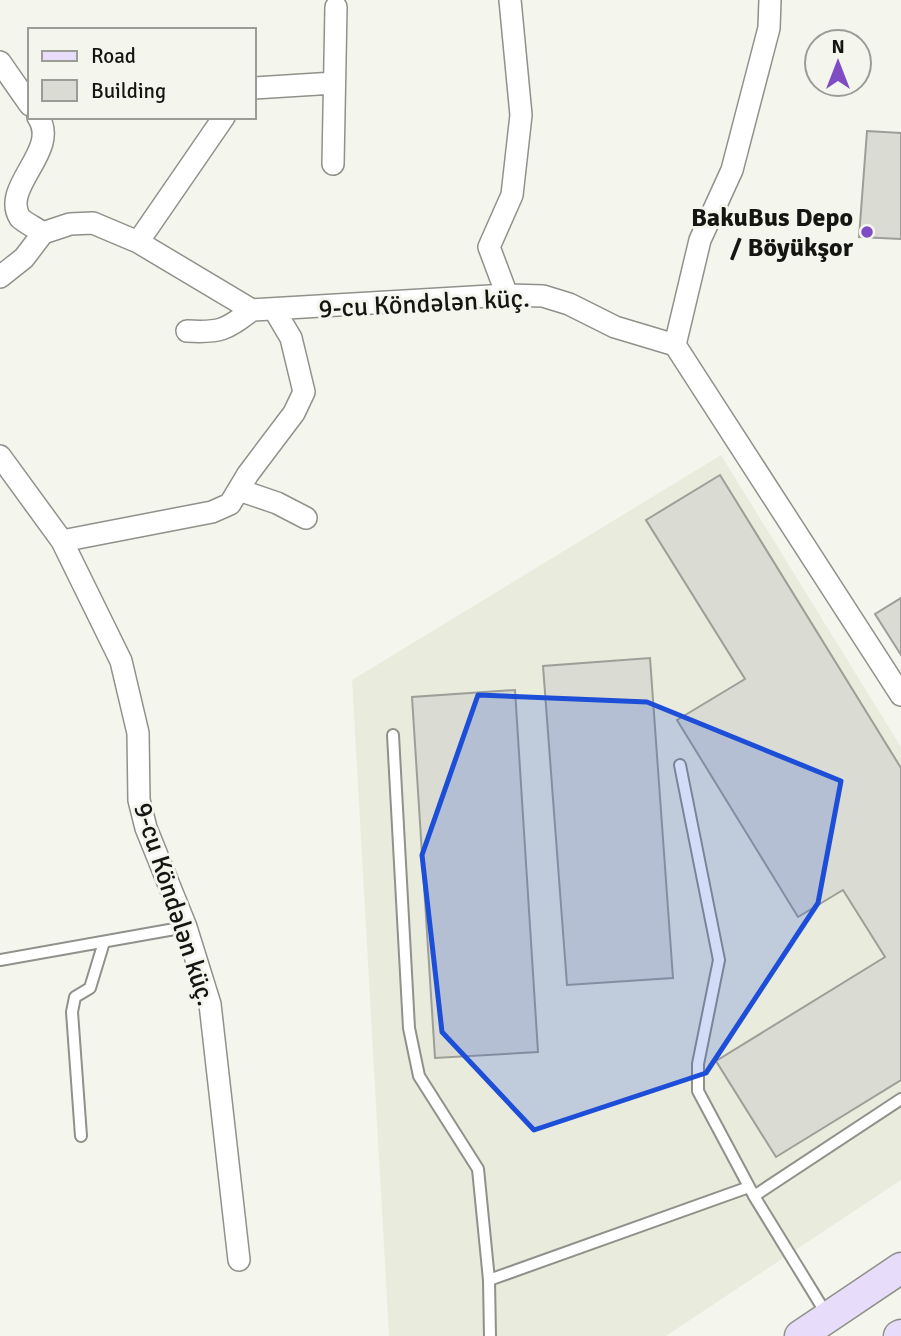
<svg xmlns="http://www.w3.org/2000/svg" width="901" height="1336" viewBox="0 0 901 1336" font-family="Signika,sans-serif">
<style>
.built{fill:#e9ecdd}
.building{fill:#dadbd3;stroke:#9d9e97;stroke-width:2}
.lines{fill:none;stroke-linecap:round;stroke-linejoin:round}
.lane-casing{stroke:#90918a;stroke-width:14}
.street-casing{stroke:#90918a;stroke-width:24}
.secondary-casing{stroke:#90918a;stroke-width:33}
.lane{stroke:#fff;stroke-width:10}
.street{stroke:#fff;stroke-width:21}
.secondary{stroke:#e7dcf9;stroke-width:30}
.marked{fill:#1d4ed8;fill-opacity:0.2;stroke:#1d4ed8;stroke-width:5;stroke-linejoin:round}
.poi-dot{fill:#804cc3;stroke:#f4f6ee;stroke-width:2.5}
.labels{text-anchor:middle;stroke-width:6;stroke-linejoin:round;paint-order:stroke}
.poi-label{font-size:26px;font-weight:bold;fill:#151613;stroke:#f4f6ee;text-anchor:end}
.street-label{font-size:26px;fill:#151613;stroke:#f4f6ee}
</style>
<rect width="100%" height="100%" fill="#f4f6ee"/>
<path class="built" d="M721 455 901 747V1180L666 1336H389L352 680Z"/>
<path class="building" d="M867 131 901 133V239L859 237Z
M720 475 901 768V1080L776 1157 716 1061 885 957 843 890 798 917 677 720 745 679 646 520Z
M901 598V655L875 614Z
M650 658 673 978 567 985 543 666Z
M515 690 538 1052 435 1058 412 697Z"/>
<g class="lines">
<defs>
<path id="lane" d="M393 735 409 1028 419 1076 478 1169 489 1280 490 1336
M680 765 719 960 698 1064V1091L754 1196 827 1315
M0 960 186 927
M81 1136 72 1012 75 997 90 988 104 942
M754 1196 901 1099
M489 1280 749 1187"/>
<path id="street" d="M0 62 30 105
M254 88 334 83
M38 117C61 150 0 187 20 218 27 224 36 228 43 233
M333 164 336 7
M138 242 224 117
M0 277 24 258 43 233 70 224 93 223 138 242 252 310 507 295 543 296 569 304 615 327 675 345 901 695
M507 295 489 247 512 195 521 115 510 0
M187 331C220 333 226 330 252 310
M675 345 700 240 732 170 769 28 770 0
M0 456 62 541 121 661 138 733 139 800 146 828 186 927 210 1004 239 1260
M239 490 277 503 306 518
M62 541 212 512 230 504 248 474 294 413 304 392 291 338 275 311"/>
<path id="secondary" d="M800 1336 901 1268
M899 1336 901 1335"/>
</defs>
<use href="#lane" class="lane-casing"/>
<use href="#street" class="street-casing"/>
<use href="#secondary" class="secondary-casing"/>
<use href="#lane" class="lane"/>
<use href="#street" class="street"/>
<use href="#secondary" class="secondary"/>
</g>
<path class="marked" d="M478 695 647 702 841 781 818 903 706 1073 534 1130 442 1032 422 855Z"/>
<circle class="poi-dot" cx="867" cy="232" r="7"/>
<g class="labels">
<g class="poi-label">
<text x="853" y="226">BakuBus Depo<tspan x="853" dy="30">/ Böyükşor</tspan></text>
</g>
<g class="street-label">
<text transform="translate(424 303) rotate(-3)" y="9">9-cu Köndələn küç.</text>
<text transform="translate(175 904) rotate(72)" y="9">9-cu Köndələn küç.</text>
</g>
</g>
<rect x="28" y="28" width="228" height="91" fill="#f4f6ee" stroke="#9b9c96" stroke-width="2"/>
<rect x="42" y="51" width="35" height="10" fill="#e7dcf9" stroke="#9b9c96" stroke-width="2"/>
<text x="91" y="63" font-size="21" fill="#151613">Road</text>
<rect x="42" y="80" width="35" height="21" fill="#dadbd3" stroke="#9b9c96" stroke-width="2"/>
<text x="91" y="98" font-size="21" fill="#151613">Building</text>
<g transform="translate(838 63)"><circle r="33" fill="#f4f6ee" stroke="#9b9c96" stroke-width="2"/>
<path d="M0-5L12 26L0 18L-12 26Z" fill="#804cc3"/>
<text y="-10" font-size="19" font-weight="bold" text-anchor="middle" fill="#151613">N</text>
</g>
</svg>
